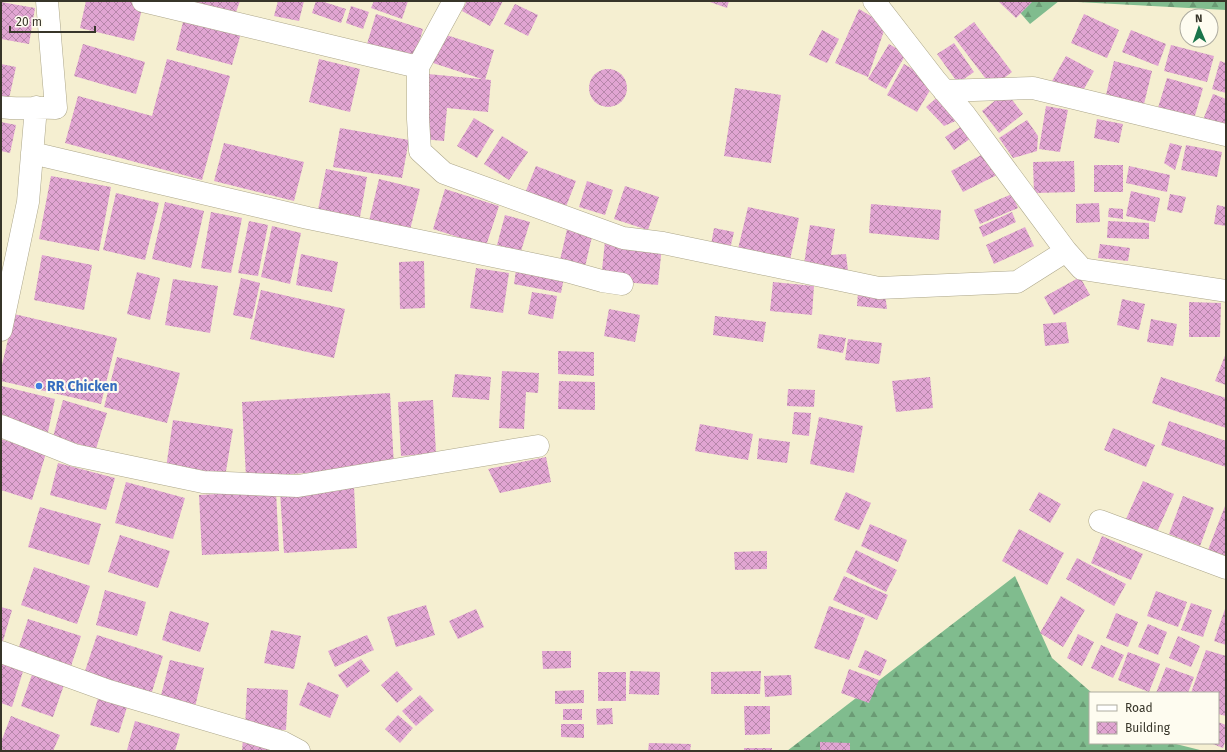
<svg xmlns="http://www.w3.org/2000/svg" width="1227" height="752" viewBox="0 0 1227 752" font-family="'Fira Sans',sans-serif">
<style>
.forest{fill:url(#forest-firs)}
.building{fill:url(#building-cross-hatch)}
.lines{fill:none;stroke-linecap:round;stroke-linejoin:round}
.minor-casing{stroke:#aca68a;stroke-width:23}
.minor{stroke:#fff;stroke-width:22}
.shop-dot{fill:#3f7fe0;stroke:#fefcf0;stroke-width:1.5}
.labels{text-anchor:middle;stroke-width:4;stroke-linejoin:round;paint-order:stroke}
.shop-label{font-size:14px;font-weight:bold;fill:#366cbe;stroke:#fefcf0;text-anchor:start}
</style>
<defs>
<pattern id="forest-firs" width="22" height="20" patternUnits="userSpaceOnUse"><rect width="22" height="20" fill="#80bc8e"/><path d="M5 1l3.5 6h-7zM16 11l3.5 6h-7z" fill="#6a9a74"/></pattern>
<pattern id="building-cross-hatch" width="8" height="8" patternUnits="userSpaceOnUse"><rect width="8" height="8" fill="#e1a5d2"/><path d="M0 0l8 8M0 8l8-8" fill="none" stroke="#b787aa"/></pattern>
</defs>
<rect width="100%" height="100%" fill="#f5efd1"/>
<path class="forest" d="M1010 1H1226V10L1059 1 1030 24Z
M1015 576 1052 658 1092 693H1090V743H1172L1204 751H787Z"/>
<path class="building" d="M86 1H126L143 5 134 41 80 28Z
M187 1H240L235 15Z
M278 1H304L299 21 274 16Z
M316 1H321L346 9 341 23 312 13Z
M374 1H408L402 19 371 8Z
M467 1H503L490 26 462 11Z
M707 1H729L727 8Z
M998 1H1033L1016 18Z
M1 2 35 8 29 44 1 39Z
M515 4 538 15 528 36 504 24Z
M351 6 369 12 363 29 346 23Z
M859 9 886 25 868 77 835 63Z
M376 14 423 29 414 59 367 44Z
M1084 14 1119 30 1107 58 1071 43Z
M184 18 241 33 232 65 176 50Z
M974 22 1012 72 992 87 954 37Z
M822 30 839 39 827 63 809 55Z
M1131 30 1166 44 1158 66 1122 52Z
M443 34 494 50 485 80 433 63Z
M954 43 974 72 958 83 937 54Z
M83 44 145 62 136 94 74 76Z
M889 44 906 54 886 89 868 79Z
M1171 45 1214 56 1207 82 1164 71Z
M1066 56 1094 71 1080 96 1052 81Z
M167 59 230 76 202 180 65 143 78 96 152 116Z
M319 59 360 69 350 112 309 102Z
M1114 61 1152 71 1144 104 1106 95Z
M1220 61 1226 63V93L1212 89Z
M1 64 16 67 8 103 1 102Z
M904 64 935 82 917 112 887 95Z
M589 88a19 19 0 1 1 38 0a19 19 0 1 1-38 0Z
M428 74 491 80 488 112 447 108 444 141 422 139Z
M1167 78 1203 88 1194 119 1158 108Z
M735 88 781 95 771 163 724 156Z
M1006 92 1023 114 999 133 982 111Z
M942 93 965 117 944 126 926 107Z
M1213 94 1226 99V128L1203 120Z
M1046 106 1068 110 1060 152 1039 149Z
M474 118 494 130 477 158 457 146Z
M1097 119 1123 124 1119 143 1094 138Z
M1027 120 1038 136 1037 151 1013 158 999 138Z
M1 122 16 125 10 153 1 151Z
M968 122 977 134 954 150 945 137Z
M340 128 409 140 402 178 333 167Z
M502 136 528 152 509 180 484 164Z
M224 143 304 162 294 201 214 181Z
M1170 143 1182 146 1175 170 1164 163Z
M1186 145 1222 152 1217 177 1181 170Z
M987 152 999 174 963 192 951 171Z
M1074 161 1075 192 1034 193 1033 162Z
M1094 165H1123V192H1094Z
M536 166 576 181 565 209 525 193Z
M1129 166 1170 175 1167 192 1126 183Z
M326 169 367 177 360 217 318 210Z
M51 176 111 187 99 251 39 239Z
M379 179 420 189 410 230 369 221Z
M587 181 613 190 605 215 579 207Z
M625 186 659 197 648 230 614 219Z
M445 189 499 206 486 246 433 229Z
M1131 191 1160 198 1155 222 1126 216Z
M116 193 159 203 145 260 103 250Z
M1012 194 1018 208 980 224 974 210Z
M1170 194 1186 197 1182 213 1167 210Z
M165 202 204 211 191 268 152 259Z
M1099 203 1100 222 1076 223V204Z
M871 204 941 210 939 240 869 233Z
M1217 205 1226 207V226L1214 224Z
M748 207 799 218 790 260 738 249Z
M1109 208 1123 209V219L1108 217Z
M211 212 242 218 231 273 201 268Z
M1012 212 1016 222 983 237 979 227Z
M505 215 530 222 521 251 497 245Z
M249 221 268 225 258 276 238 273Z
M569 221 594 228 585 267 560 260Z
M1108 221 1149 223V239L1107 238Z
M810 225 835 229 831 255 846 254 848 271 804 264Z
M272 226 301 233 290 284 261 277Z
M1025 227 1034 246 994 264 986 245Z
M714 228 734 232 730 249 711 245Z
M605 241 662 246 658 285 601 280Z
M1100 244 1130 248 1128 261 1098 258Z
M301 254 338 262 332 292 296 285Z
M42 255 92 265 84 310 34 300Z
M424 261 425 308 400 309 399 262Z
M517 263 565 272 561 293 514 284Z
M476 268 509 273 503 313 470 308Z
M137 272 160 278 150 320 127 314Z
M1080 277 1090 295 1054 315 1044 297Z
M241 278 260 283 252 319 233 315Z
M173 279 218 286 210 333 165 325Z
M773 282 814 286 812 315 770 311Z
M261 290 345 309 334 358 250 339Z
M532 292 557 296 553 319 528 314Z
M858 292 885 294 887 309 857 306Z
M1122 299 1145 304 1139 330 1117 325Z
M1189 302 1221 303 1220 337H1189Z
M609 309 640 315 635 342 604 336Z
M14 314 117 338 101 404 1 381V369Z
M715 316 766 322 763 342 713 335Z
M1151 319 1177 324 1173 346 1147 342Z
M1066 322 1069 343 1045 346 1043 324Z
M819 334 846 338 843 353 817 348Z
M848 339 882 343 879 364 845 360Z
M558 351 594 352V376L558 374Z
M1226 353V385L1215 381Z
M117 357 180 373 167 423 104 407Z
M502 371 539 373 538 393 526 392 524 429 499 428Z
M455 374 491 377 489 400 452 397Z
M930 377 933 408 896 412 892 381Z
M1161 377 1226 398V428L1152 403Z
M559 381 595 382V410L558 409Z
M2 386 55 399 48 432 1 422Z
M788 389 815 390 814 407 787 406Z
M390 393 394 467 246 477 242 402Z
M63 400 107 413 96 449 53 437Z
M433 400 436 453 401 456 398 402Z
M794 412 811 413 809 436 792 434Z
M819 417 863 426 854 473 810 464Z
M173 420 233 429 225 477 166 468Z
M1169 421 1226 441V467L1161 445Z
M700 424 753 434 748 460 695 451Z
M1113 428 1155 445 1146 467 1104 450Z
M759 438 790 442 787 463 757 459Z
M1 439 46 453 32 500 1 490Z
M546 457 551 482 500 493 488 469Z
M58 463 115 478 106 510 50 495Z
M1143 481 1174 494 1157 532 1126 519Z
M126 482 185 498 173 539 115 523Z
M354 487 357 548 284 553 280 492Z
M276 491 279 551 202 555 199 495Z
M846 492 871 503 859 530 834 520Z
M1039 492 1061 504 1050 523 1029 510Z
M1183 496 1214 508 1200 546 1169 534Z
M1225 506 1226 507V556L1208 550Z
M40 507 101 524 89 565 28 547Z
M870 524 907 540 898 562 861 546Z
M1019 529 1064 553 1047 585 1002 561Z
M120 535 170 551 158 588 108 572Z
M1102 536 1143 554 1131 580 1091 563Z
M856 550 897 570 886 592 846 572Z
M767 551V569L735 570 734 552Z
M1077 558 1126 584 1114 606 1066 579Z
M34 567 90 586 77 624 21 605Z
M844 576 888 595 877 620 833 600Z
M105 590 146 602 137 636 96 625Z
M1156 591 1187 602 1178 627 1147 616Z
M1061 596 1085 610 1063 647 1040 633Z
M1191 603 1212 610 1203 637 1181 630Z
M426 605 435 635 396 647 387 617Z
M829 606 865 618 849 660 814 648Z
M1226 606V645L1214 641Z
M1 607 12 610 3 641 1 640Z
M476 609 484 627 458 639 449 621Z
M170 611 209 623 200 652 162 640Z
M1116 613 1138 622 1128 647 1106 638Z
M28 619 81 636 70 669 17 653Z
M1148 624 1167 632 1158 655 1138 647Z
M271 630 301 636 294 669 264 663Z
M1078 634 1094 642 1082 666 1067 658Z
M97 635 163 656 151 695 84 674Z
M367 635 374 650 335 667 328 651Z
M1178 636 1200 646 1191 667 1169 658Z
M1101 645 1124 655 1113 678 1091 668Z
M865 650 887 660 880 676 858 667Z
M1206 650 1226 656V716L1218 714V693H1191Z
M542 651H571V668L543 669Z
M1128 652 1160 664 1149 692 1118 680Z
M3 659 25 665 12 707 1 703V665Z
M361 659 370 671 347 688 338 675Z
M170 660 204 668 195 707 160 699Z
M1166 667 1194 677 1188 693H1156Z
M34 669 66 679 53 717 21 706Z
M849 669 879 680 869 703 841 693Z
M397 671 413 689 397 703 381 685Z
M630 671 660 672 659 695 629 694Z
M761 671 760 694H711V672Z
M598 672H626V701H598Z
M791 675 792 695 765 697 764 676Z
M308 682 339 695 330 718 299 705Z
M247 688 288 690 286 730 245 728Z
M584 690V703L555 704V691Z
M99 695 128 704 119 733 90 725Z
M420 695 434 710 416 726 402 711Z
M744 706H770V734L745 735Z
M612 708 613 724 597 725 596 709Z
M563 709H582V720H563Z
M398 715 413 728 400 743 385 729Z
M11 716 60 735 53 751H6L1 749V742Z
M135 721 180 734 175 751H131L127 750Z
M1218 722 1226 725V739L1223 748 1210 743H1218Z
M561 724H584V738L561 737Z
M243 738 271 741 270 751H242Z
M820 742 850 743V751H820Z
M649 743 691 744 690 751H648Z
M744 748H772V751H744Z"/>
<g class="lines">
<defs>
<path id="minor" d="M143 1 418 67 454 1
M874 1 936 81 965 115 1066 251 1082 269 1226 291
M418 67V119L420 151 444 173 623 238 663 243 879 288 1017 282 1066 251
M944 91 1033 88 1226 135
M1 107C19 110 38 107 56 108L47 1
M32 153 308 218 566 271 602 281 622 284
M1 330 28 202 36 107
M1 426 74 455 203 482 298 486 538 446
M1100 521 1226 568
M1 652 109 691 282 742 299 751"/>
</defs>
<use href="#minor" class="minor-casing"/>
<use href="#minor" class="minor"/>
</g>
<circle class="shop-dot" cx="39" cy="386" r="4"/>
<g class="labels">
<g class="shop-label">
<text x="47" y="391">RR Chicken</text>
</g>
</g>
<rect width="1227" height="752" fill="none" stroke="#373529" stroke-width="4"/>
<rect x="1089" y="692" width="130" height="52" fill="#fefcf0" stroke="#aeaca0"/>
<rect x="1097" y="705" width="20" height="6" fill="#ffffff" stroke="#aeaca0"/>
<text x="1125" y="712" font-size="12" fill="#373529">Road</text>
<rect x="1097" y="722" width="20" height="12" fill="url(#building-cross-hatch)" stroke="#aeaca0"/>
<text x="1125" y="732" font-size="12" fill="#373529">Building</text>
<g transform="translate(1199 28) rotate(358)"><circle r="19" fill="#fefcf0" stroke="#aeaca0"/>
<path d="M0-3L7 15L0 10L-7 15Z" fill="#1a7449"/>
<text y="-6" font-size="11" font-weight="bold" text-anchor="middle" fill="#373529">N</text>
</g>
<path d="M10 26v6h85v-6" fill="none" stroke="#373529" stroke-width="2"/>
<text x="16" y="26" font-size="12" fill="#373529" stroke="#fefcf0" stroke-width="3" paint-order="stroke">20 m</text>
</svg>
